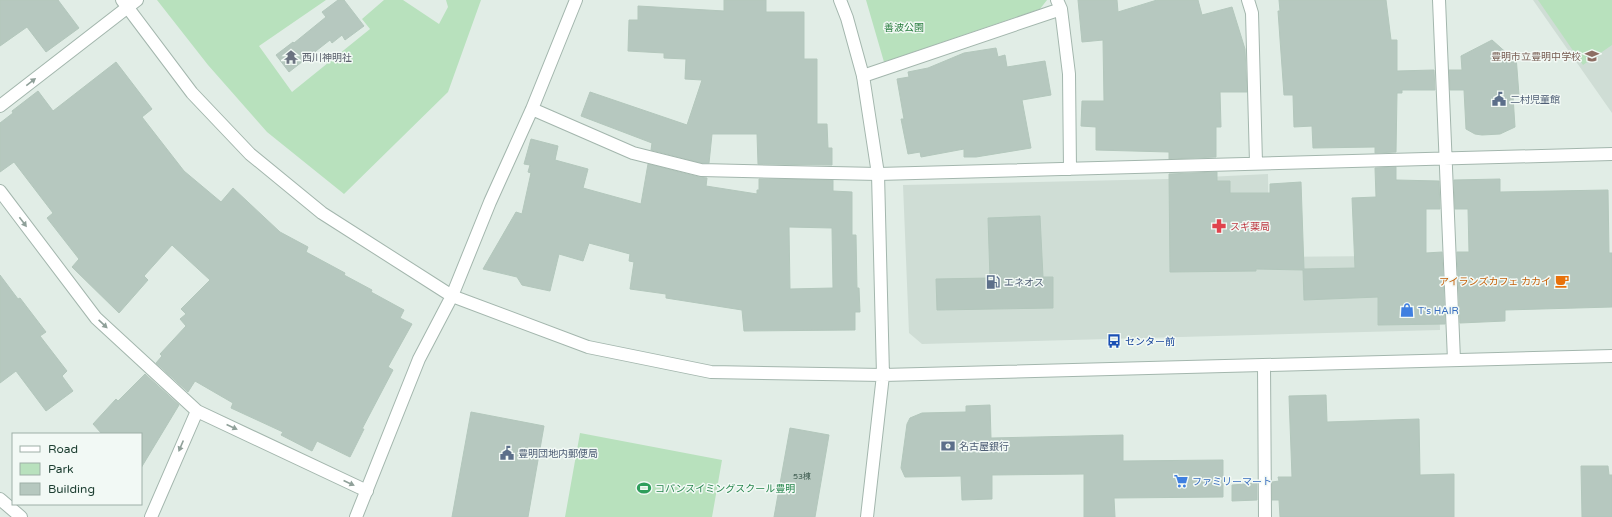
<svg xmlns="http://www.w3.org/2000/svg" width="1612" height="517" viewBox="0 0 1612 517" font-family="'Varela Round','Noto Sans JP',sans-serif">
<style>
.built{fill:#cfddd5}
.green{fill:#b8e1bd}
.building{fill:#b6c8bf;stroke:#b3c7bc;fill-rule:evenodd}
.lines{fill:none;stroke-linecap:round;stroke-linejoin:round}
.minor-casing{stroke:#a3b6ad;stroke-width:14}
.tertiary-casing{stroke:#a3b6ad;stroke-width:14}
.minor{stroke:#fff;stroke-width:12}
.tertiary{stroke:#fff;stroke-width:12}
.oneway{fill:#8fa099}
.labels{text-anchor:middle;stroke-width:3;stroke-linejoin:round;paint-order:stroke}
.number-label{font-size:8px;fill:#456256}
.park-label{font-size:10px;fill:#257b3c;stroke:#f2f9f5}
.education-label{font-size:10px;fill:#785e54;stroke:#f2f9f5;text-anchor:end}
.worship-label{font-size:10px;fill:#5b616d;stroke:#f2f9f5;text-anchor:start}
.service-label{font-size:10px;fill:#4e5e75;stroke:#f2f9f5;text-anchor:start}
.health-label{font-size:10px;fill:#be3a42;stroke:#f2f9f5;text-anchor:start}
.food-label{font-size:10px;fill:#c56008;stroke:#f2f9f5;text-anchor:end}
.shop-label{font-size:10px;fill:#366cbe;stroke:#f2f9f5;text-anchor:start}
.transit-label{font-size:10px;fill:#164399;stroke:#f2f9f5;text-anchor:start}
.leisure-label{font-size:10px;fill:#27864d;stroke:#f2f9f5;text-anchor:start}
</style>
<rect width="100%" height="100%" fill="#e1ede6"/>
<path class="built" d="M1533 0H1612V113Z
M1268 174 1269 257 1376 256 1439 294 1440 330 922 344 909 333 903 185 1167 179Z"/>
<path class="green" d="M157 0H326L259 46 292 92 370 29 362 19 384 0H403L439 24 448 7 446 0H481L448 92 344 194 267 132 208 65Z
M866 0H1047L1040 9 884 62Z
M1538 0H1612V45L1583 65Z
M580 433 722 460 712 517H565Z"/>
<path class="building" d="M0 0H58L79 28 46 52 27 27 0 46Z
M338 0H344L364 26 345 40 342 35 332 43 330 40 289 72 276 55 293 42 294 43 326 17 322 12Z
M724 0H766V12H804V59H817V124H827L828 148H832V165L758 164 757 134H712L709 163H702L651 150 652 143 581 116 590 92 687 125 702 80 685 79 686 59 664 58V53L628 51 629 20H638V6L724 11Z
M1078 0H1117L1118 12 1157 0H1198L1202 15 1232 7 1245 49 1247 92H1220L1221 127H1216V157L1169 159V152L1096 150V127L1081 126 1082 101H1104L1103 40 1082 42Z
M1279 0H1386L1391 40H1397V71L1434 70 1435 90H1402V93H1397L1396 152 1375 153V147L1313 148 1312 126 1294 127 1293 95H1284L1278 11H1280Z
M1492 40 1510 56H1516L1519 95 1513 96 1515 127 1500 134 1482 135 1475 134 1466 129 1464 90H1450L1449 70H1462L1461 56Z
M996 48 998 57 1005 55 1007 67 1045 61 1051 95 1022 100 1031 148 976 157H964V149L921 157 920 152 908 154 901 119H904L897 79 909 77 908 72 928 68 964 53Z
M116 62 152 109 142 117 184 171 221 202 233 188 280 232 308 247 306 252 345 273 344 275 372 290 371 292 404 310 400 318 412 324 388 367 393 370 362 429H364L350 457 317 441 312 451 281 435 283 432 231 408 233 403 195 381 188 392 156 363 162 356 160 354 186 326 180 319 186 314 181 309 210 280 172 245 144 276 148 280 119 313 72 267 79 259 47 218 53 213 14 162 0 172V123L13 113 12 111 38 91 53 111Z
M531 139 558 146 555 160 588 169 583 188 641 204 648 164 699 177 707 178 706 186 757 194V190H759V179L833 180V191L852 192V235H856L857 288H859L860 312H855V330L744 331 742 310 666 298V294L630 289 634 262 629 261 630 254 589 243 583 261 559 254 550 291 522 285 517 277 483 269 516 212 522 214 531 173 528 172 530 165 524 164ZM789 227 832 228 833 288 790 289Z
M1396 167V180L1439 181 1440 209H1426V253L1442 252 1445 324 1378 325V297L1304 300 1303 270 1256 269V271L1170 272 1169 174 1217 172V181H1230V193H1270V184L1301 182 1304 269 1355 268 1352 198 1376 197 1375 168Z
M1500 179V192L1608 190 1609 253H1612V307L1505 310V321L1460 323 1457 252H1469L1468 209H1455L1454 180Z
M1040 216 1043 277H1053V308L937 310 936 279 990 278 988 218Z
M0 275 18 299 20 298 46 332 40 336 67 371 62 376 73 391 46 411 16 371 0 383Z
M145 374 179 405 141 468V434H102L93 424 116 399 118 401Z
M1326 395 1327 422 1419 419 1420 475 1454 474V517H1280L1279 500H1272V482L1279 481 1278 477H1292L1289 396Z
M990 405 991 438 1123 435V461L1223 460V497L1114 498 1115 517H1084V474L992 475V499L962 500 961 476 905 477 901 468 907 424 910 418 922 413 966 412V406Z
M471 412 544 426 528 517H452Z
M790 428 829 435 815 517H774Z
M1581 466H1608L1609 475H1612V517H1582Z
M1257 483V500L1232 501V485Z"/>
<g class="lines">
<defs>
<path id="minor" d="M1057 0 1061 9 1069 74 1070 169
M1248 0 1252 13 1256 163
M1439 0 1454 360
M863 76 1061 9
M0 106 137 0
M532 109 633 153 701 170 878 174 1612 154
M0 191 96 318 197 411 367 491
M452 296 490 202 532 109 576 0
M1264 365 1265 517
M0 499 21 517
M151 517 197 411"/>
<path id="tertiary" d="M122 0 192 93 250 154 322 213 452 296 588 347 711 372 883 375 1612 356
M840 0 847 18 863 76 878 174 883 375 867 517
M356 517 419 359 452 296"/>
</defs>
<use href="#minor" class="minor-casing"/>
<use href="#tertiary" class="tertiary-casing"/>
<use href="#minor" class="minor"/>
<use href="#tertiary" class="tertiary"/>
</g>
<defs><path id="oneway-solid" d="M-6-.8H1V-3.2L6.5 0L1 3.2V.8H-6Z"/></defs>
<g class="oneway">
<use href="#oneway-solid" transform="translate(31 82) rotate(-38)"/>
<use href="#oneway-solid" transform="translate(23 222) rotate(53)"/>
<use href="#oneway-solid" transform="translate(103 324) rotate(43)"/>
<use href="#oneway-solid" transform="translate(232 427) rotate(25)"/>
<use href="#oneway-solid" transform="translate(181 446) rotate(113)"/>
<use href="#oneway-solid" transform="translate(349 483) rotate(25)"/>
</g>
<defs>
<symbol id="school-bare" viewBox="-9 -9 18 18"><path d="M0-5L7-2L0 1L-7-2ZM-4 1L0 2.5L4 1V4Q0 6-4 4Z" fill="#8d6e63" stroke="#f2f9f5" stroke-width="2.5" paint-order="stroke"/></symbol>
<symbol id="temple-bare" viewBox="-9 -9 18 18"><path d="M0-6L5-2H3V0L6.5 2.5H4V6H1.5V3h-3V6H-4V2.5H-6.5L-3 0V-2H-5Z" fill="#6b7280" stroke="#f2f9f5" stroke-width="2.5" paint-order="stroke"/></symbol>
<symbol id="civic-bare" viewBox="-9 -9 18 18"><path d="M-.6-6.5H3V-4.5H.6V-3L4-1V1h2V6H-6V1h2V-1L-.6-3ZM-1.2 2.5V6h2.4V2.5Z" fill="#5c6f8a" stroke="#f2f9f5" stroke-width="2.5" paint-order="stroke"/></symbol>
<symbol id="pharmacy-bare" viewBox="-9 -9 18 18"><path d="M-2-6h4v4h4v4h-4v4h-4v-4h-4v-4h4Z" fill="#e0444e" stroke="#f2f9f5" stroke-width="2.5" paint-order="stroke"/></symbol>
<symbol id="cafe-bare" viewBox="-9 -9 18 18"><path d="M-5.5-4.5H6V0H3Q3 3.5 0 3.5H-2.5Q-5.5 3.5-5.5 0ZM3-3.2v2h1.7v-2ZM-6 4.5H4V6H-6Z" fill="#e8710a" stroke="#f2f9f5" stroke-width="2.5" paint-order="stroke"/></symbol>
<symbol id="fuel-bare" viewBox="-9 -9 18 18"><path d="M-5.5-6h7V0h2V4h1.3V-2.5L3-4.5l.8-.8L6-3V5H2.5V1h-1V6h-7ZM-4.2-4.7v3.2H.2V-4.7Z" fill="#5c6f8a" stroke="#f2f9f5" stroke-width="2.5" paint-order="stroke"/></symbol>
<symbol id="shop-bare" viewBox="-9 -9 18 18"><path d="M-5-2.5h2.3a2.7 3.5 0 0 1 5.4 0H5L5.5 6h-11ZM-1.5-2.5h3a1.5 2.3 0 0 0-3 0Z" fill="#3f7fe0" stroke="#f2f9f5" stroke-width="2.5" paint-order="stroke"/></symbol>
<symbol id="bus-bare" viewBox="-9 -9 18 18"><path d="M-5-6H5V4H4V6H2V4H-2V6H-4V4H-5ZM-3.5-4V0h7V-4ZM-3.5 1.2v1.5H-2V1.2ZM2 1.2v1.5H3.5V1.2Z" fill="#1a4fb4" stroke="#f2f9f5" stroke-width="2.5" paint-order="stroke"/></symbol>
<symbol id="bank-bare" viewBox="-9 -9 18 18"><path d="M-6-4H6V4H-6ZM0-2.3a2.3 2.3 0 1 0 0 4.6a2.3 2.3 0 1 0 0-4.6Z" fill="#5c6f8a" stroke="#f2f9f5" stroke-width="2.5" paint-order="stroke"/></symbol>
<symbol id="supermarket-bare" viewBox="-9 -9 18 18"><path d="M-6-5.5h2.5l.6 2H6L4.5 2H-2.5L-4.4-4H-6ZM-1.5 3.2a1.3 1.3 0 1 0 .1 0ZM3 3.2a1.3 1.3 0 1 0 .1 0Z" fill="#3f7fe0" stroke="#f2f9f5" stroke-width="2.5" paint-order="stroke"/></symbol>
<symbol id="stadium-bare" viewBox="-9 -9 18 18"><path d="M0-5a6.5 5 0 1 0 0 10a6.5 5 0 1 0 0-10ZM-3.5-1.8h7v3.6h-7Z" fill="#2e9e5b" stroke="#f2f9f5" stroke-width="2.5" paint-order="stroke"/></symbol>
</defs>
<g fill-rule="evenodd">
<use href="#school-bare" x="1582" y="46" width="20" height="20"/>
<use href="#temple-bare" x="281" y="47" width="20" height="20"/>
<use href="#civic-bare" x="1489" y="89" width="20" height="20"/>
<use href="#pharmacy-bare" x="1209" y="216" width="20" height="20"/>
<use href="#cafe-bare" x="1552" y="271" width="20" height="20"/>
<use href="#fuel-bare" x="983" y="272" width="20" height="20"/>
<use href="#shop-bare" x="1397" y="300" width="20" height="20"/>
<use href="#bus-bare" x="1104" y="331" width="20" height="20"/>
<use href="#bank-bare" x="938" y="436" width="20" height="20"/>
<use href="#civic-bare" x="497" y="443" width="20" height="20"/>
<use href="#supermarket-bare" x="1171" y="471" width="20" height="20"/>
<use href="#stadium-bare" x="634" y="478" width="20" height="20"/>
</g>
<g class="labels">
<g class="number-label">
<text x="802" y="479">53棟</text>
</g>
<g class="park-label">
<text x="904" y="31">善波公園</text>
</g>
<g class="education-label">
<text x="1581" y="60">豊明市立豊明中学校</text>
</g>
<g class="worship-label">
<text x="302" y="61">西川神明社</text>
</g>
<g class="service-label">
<text x="1510" y="103">二村児童館</text>
<text x="1004" y="286">エネオス</text>
<text x="959" y="450">名古屋銀行</text>
<text x="518" y="457">豊明団地内郵便局</text>
</g>
<g class="health-label">
<text x="1230" y="230">スギ薬局</text>
</g>
<g class="food-label">
<text x="1551" y="285">アイランズカフェ カカイ</text>
</g>
<g class="shop-label">
<text x="1418" y="314">T's HAIR</text>
<text x="1192" y="485">ファミリーマート</text>
</g>
<g class="transit-label">
<text x="1125" y="345">センター前</text>
</g>
<g class="leisure-label">
<text x="655" y="492">コパンスイミングスクール豊明</text>
</g>
</g>
<rect x="12" y="433" width="130" height="72" fill="#f2f9f5" stroke="#9eafa7"/>
<rect x="20" y="446" width="20" height="6" fill="#ffffff" stroke="#9eafa7"/>
<text x="48" y="453" font-size="12" fill="#1f4033">Road</text>
<rect x="20" y="463" width="20" height="12" fill="#b8e1bd" stroke="#9eafa7"/>
<text x="48" y="473" font-size="12" fill="#1f4033">Park</text>
<rect x="20" y="483" width="20" height="12" fill="#b6c8bf" stroke="#9eafa7"/>
<text x="48" y="493" font-size="12" fill="#1f4033">Building</text>
</svg>
